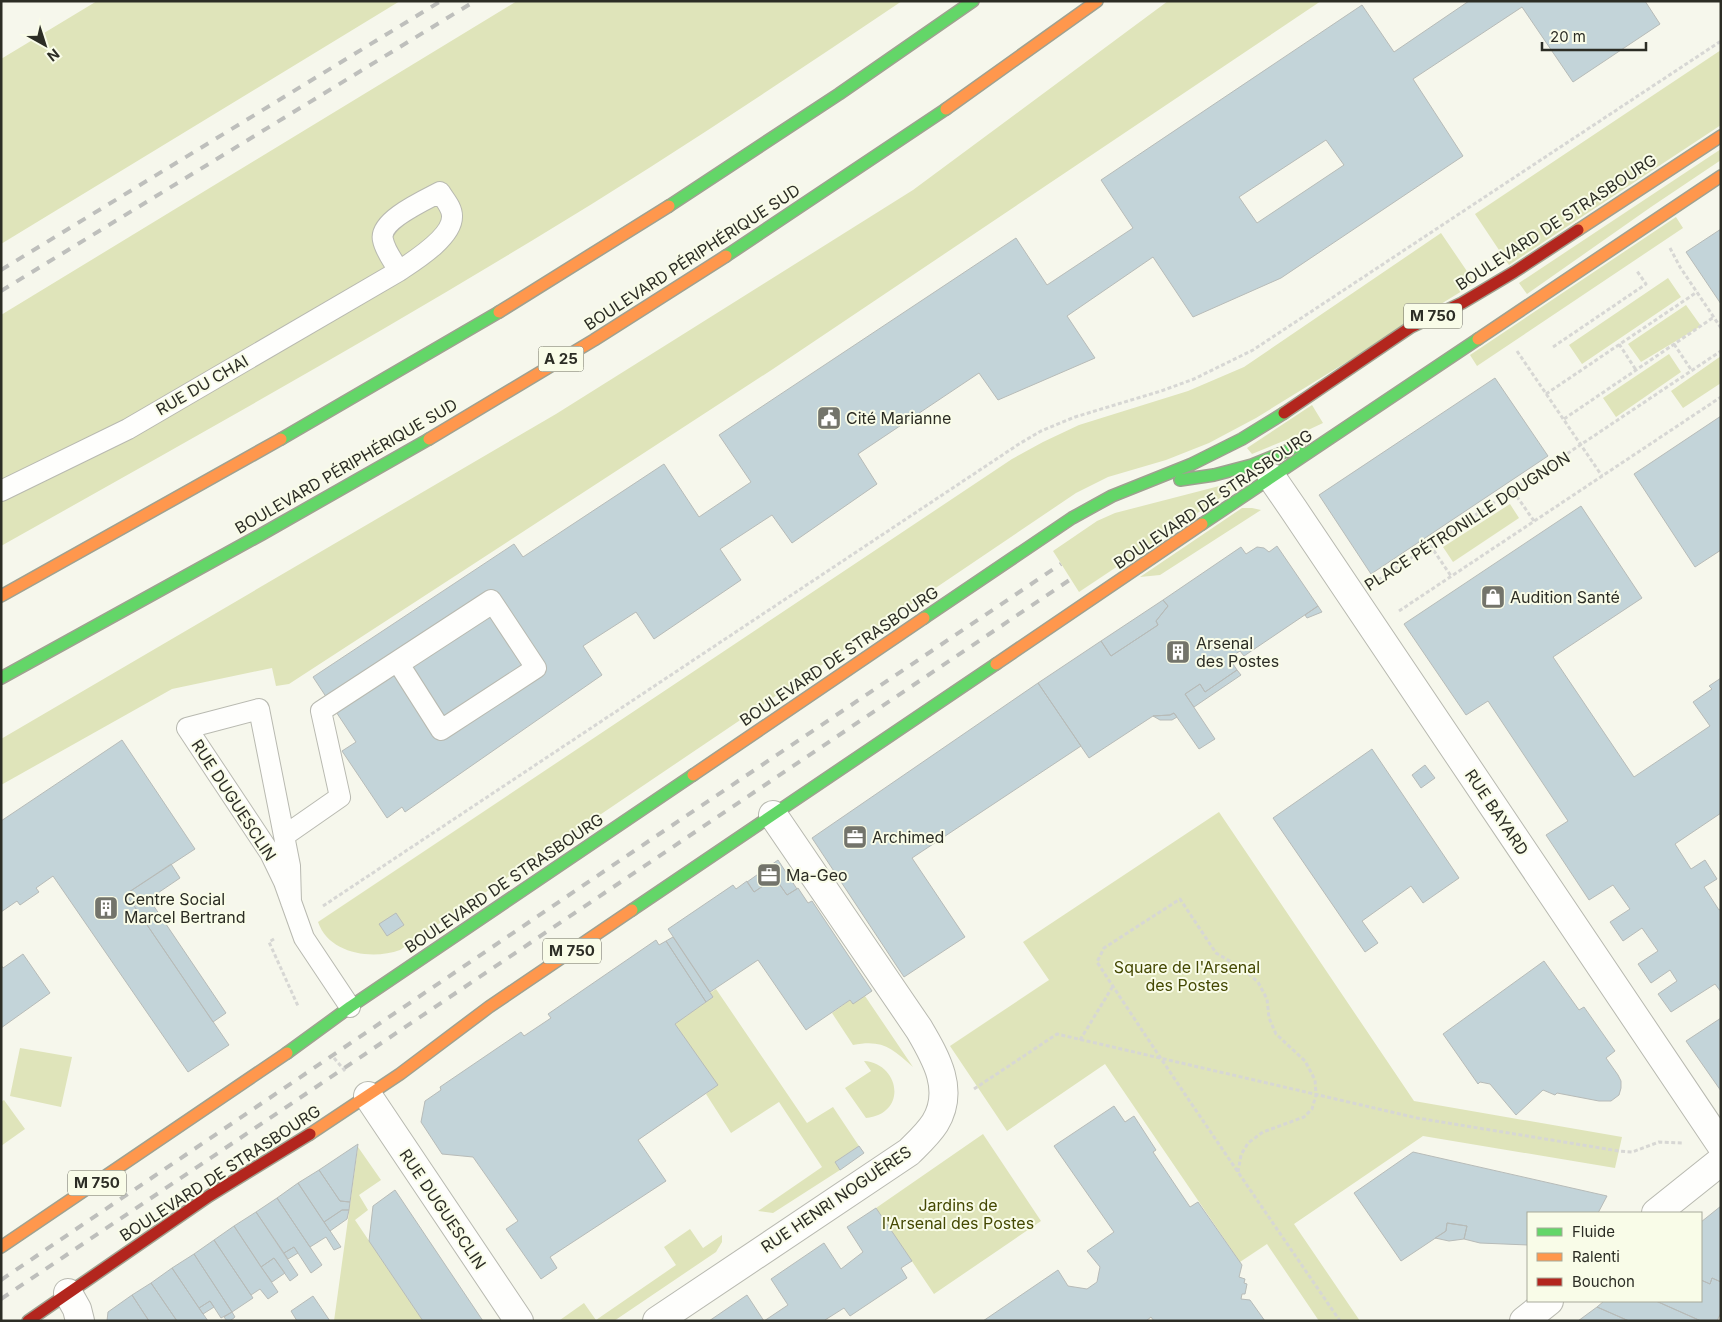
<svg xmlns="http://www.w3.org/2000/svg" width="1722" height="1322" viewBox="0 0 1722 1322" font-family="Inter,sans-serif">
<style>
.green{fill:#dfe4ba}
.building{fill:#c3d4d9;stroke:#b7bbb8;fill-rule:evenodd}
.lines{fill:none;stroke-linecap:round;stroke-linejoin:round}
.lane-casing{stroke:#b8b9b0;stroke-width:22}
.street-casing{stroke:#b8b9b0;stroke-width:30}
.fast-casing{stroke:#9fa190;stroke-width:14}
.slow-casing{stroke:#9fa190;stroke-width:14}
.jam-casing{stroke:#9fa190;stroke-width:14}
.path{stroke:#d7d7d4;stroke-width:3;stroke-dasharray:4 2.5;stroke-linecap:butt}
.lane{stroke:#fefefc;stroke-width:20}
.street{stroke:#fefefc;stroke-width:28}
.fast{stroke:#63d668;stroke-width:11}
.slow{stroke:#ff974d;stroke-width:11}
.jam{stroke:#b3261e;stroke-width:11}
.rail{stroke:#bebfbc;stroke-width:4;stroke-dasharray:9 9;stroke-linecap:butt}
.labels{text-anchor:middle;stroke-width:4;stroke-linejoin:round;paint-order:stroke}
.shield{fill:#f9fce8;stroke:#6a6b60;stroke-width:1}
.shield-label{font-size:15px;font-weight:bold;fill:#2c2d25}
.street-label{font-size:16px;fill:#2c2d25;stroke:#f9fce8}
.poi-label{font-size:16px;fill:#2c2d25;stroke:#f9fce8;text-anchor:start}
.park-label{font-size:16px;fill:#444802;stroke:#f9fce8}
</style>
<rect width="100%" height="100%" fill="#f6f7ec"/>
<path class="green" d="M97 1H400L1 244V59Z
M517 1H902C780 83 659 164 533 240 358 346 179 446 1 546V315Z
M1168 1H1321L773 369 289 684 276 686 272 668 172 689 1 785V739L556 414 913 190Z
M1721 50V125L1509 265 1475 214Z
M1721 149V160L1651 207 1527 294 1519 283Z
M1676 217 1683 228 1477 366 1470 355Z
M1441 233 1475 283 1256 418 1209 443 1166 460 1108 477 1076 493 400 950C372 960 329 954 318 922L1012 459 1043 442 1079 425 1188 391 1244 367Z
M1668 278 1681 297 1582 364 1569 345Z
M1686 305 1701 326 1641 362 1628 344Z
M1669 354 1681 372 1616 417 1603 398Z
M1721 356V383L1683 408 1671 391Z
M1312 405 1323 423 1291 438 1252 454 1247 448Z
M1231 483 1232 490 1079 592 1053 551 1097 521 1115 513Z
M1510 504 1519 518 1453 562 1443 547Z
M1242 508H1252L1261 510 1160 575 1140 577Z
M1219 812 1414 1101 1622 1137 1615 1168 1423 1136 1294 1224 1360 1321H1319L1267 1244 1240 1262 1105 1064 1007 1131 950 1046 1049 980 1023 942Z
M716 989 807 1123 833 1107 859 1146 835 1162 840 1170 773 1213 758 1211 822 1167 779 1102 731 1133 706 1094 717 1085 675 1024 713 997 710 993Z
M865 996 913 1067C892 1048 882 1039 853 1045L832 1013 850 1000Z
M20 1048 72 1057 61 1107 10 1096Z
M864 1061C899 1063 909 1113 866 1118L845 1088 871 1071Z
M4 1100 25 1129 1 1146V1102Z
M983 1134 1041 1221 934 1294 876 1208Z
M358 1147 381 1180 359 1195 368 1210 355 1220 423 1321H334Z
M690 1229 703 1248 722 1235V1242L716 1252 614 1321H560V1320L584 1303 596 1320 676 1265 664 1247Z"/>
<path class="building" d="M1469 1H1645L1660 24 1573 82 1522 7 1413 79 1463 156 1281 278 1193 317 1153 257 1067 316 1095 358 998 400 979 373 858 454 877 484 792 543 772 515 720 549 741 580 654 639 636 612 583 646 602 675 405 812 402 807 387 818 342 751 356 742 313 677 514 544 523 557 664 464 699 517 751 482 719 435 1016 238 1047 285 1133 228 1101 180 1362 5 1394 52ZM1326 140 1344 165 1257 223 1239 197Z
M1721 229V304L1686 252Z
M1495 378 1548 456 1371 574 1319 495Z
M1721 416V550L1695 567 1634 474Z
M1581 506 1642 598 1553 657 1634 777 1710 726 1693 702 1712 689 1709 686 1721 678V813L1675 844 1691 869 1705 860 1717 879 1704 887 1719 910 1721 909V992L1715 984 1671 1012 1658 994 1677 981 1670 970 1651 983 1638 964 1658 951 1642 928 1623 941 1610 922 1630 909 1613 885 1589 900 1546 835 1568 821 1488 701 1466 715 1404 624Z
M1277 546 1318 606 1244 656 1240 651 1229 658 1237 670 1205 692 1200 684 1185 694 1215 739 1199 749 1174 713 1170 715 1153 716 1089 758 1038 683 1101 641 1111 656 1158 625 1156 621 1168 606 1163 600 1241 547 1246 554 1257 547 1264 548 1269 552Z
M1163 600 1168 606 1156 621 1158 625 1111 656 1101 641Z
M1318 606 1322 612 1307 618 1305 615Z
M1237 670 1241 675 1194 707 1185 694 1200 684 1205 692Z
M1038 683 1081 746 912 858 965 937 904 977 812 838Z
M1174 713 1177 717 1172 720H1160L1153 716 1170 715Z
M122 740 195 849 126 894 229 1045 188 1072 53 876 36 888 39 892 20 905 17 901 1 912V821Z
M1372 749 1459 878 1423 903 1411 886 1362 921 1378 943 1365 952 1273 818Z
M1425 765 1435 778 1421 788 1412 775Z
M778 860 797 889 787 895 775 878 754 892 747 882Z
M171 864 180 878 149 899 226 1013 213 1022 126 894Z
M775 878 787 895 798 888 808 903 812 901 872 991 853 1004 850 1000 806 1030 758 960 710 992 668 929 733 885 736 889 747 881 754 892Z
M396 913 404 925 387 936 379 924Z
M673 937 713 997 706 1002 666 941Z
M656 940 659 945 666 941 706 1002 675 1024 718 1085 638 1140 666 1181 550 1257 557 1268 541 1279 506 1229 518 1221 473 1157 442 1154 421 1122 425 1101 441 1090 440 1087 521 1032 524 1036 551 1018 548 1014Z
M23 954 50 993 1 1028V965L3 968Z
M1544 961 1579 1010 1584 1007 1615 1051 1606 1058 1618 1075 1621 1081V1088L1619 1095 1611 1101H1599L1557 1093 1555 1095 1543 1090 1516 1115 1490 1084 1480 1082 1478 1084 1443 1034Z
M1721 1018V1091L1686 1041Z
M1114 1106 1125 1122 1134 1116 1156 1150 1153 1152 1190 1207 1198 1202 1242 1265 1239 1277 1245 1279 1244 1283 1247 1284 1245 1294H1242L1241 1299 1250 1300 1265 1321H1154L1151 1317 1146 1321H983L1058 1270 1068 1286 1087 1289 1097 1282 1100 1267 1087 1251 1114 1232 1054 1146Z
M358 1144 350 1202 340 1201 319 1170Z
M859 1146 864 1153 840 1170 835 1162Z
M1413 1152 1607 1196 1598 1213H1528V1245L1480 1243 1464 1239 1467 1226 1447 1223 1446 1231 1401 1261 1354 1193Z
M319 1170 340 1201 350 1202 349 1210H342L324 1222 298 1183Z
M298 1183 324 1222 341 1247 334 1250 326 1237 310 1247 277 1198Z
M395 1190 446 1266 483 1321H423L369 1241 373 1206Z
M277 1198 322 1265 311 1273 294 1247 284 1253 256 1212Z
M1721 1206V1282L1712 1278 1710 1284 1701 1280V1222Z
M876 1208 912 1261 901 1268 907 1278 850 1316 844 1308 825 1320 826 1321H764L788 1305 771 1279 824 1243 841 1269 863 1252 847 1227Z
M342 1210H349L347 1219 330 1231 324 1222Z
M256 1212 298 1275 290 1281 274 1258 261 1267 234 1226Z
M1447 1223 1467 1226 1464 1239 1449 1241 1435 1238 1446 1231Z
M234 1226 278 1292 268 1299 260 1289 251 1295 214 1240Z
M214 1240 253 1298 232 1312 194 1254Z
M294 1247 298 1253 288 1259 284 1253Z
M194 1254 232 1312 221 1318 210 1301 199 1308 172 1268Z
M274 1258 285 1273 272 1282 261 1267Z
M172 1268 199 1308 208 1321H177L151 1283Z
M1712 1278 1721 1282V1313L1717 1321H1701L1656 1301H1701V1280L1710 1284Z
M151 1283 177 1321H149L132 1295Z
M132 1295 149 1321H107L108 1312Z
M747 1295 764 1321H709Z
M313 1296 330 1321H297L291 1311Z
M210 1301 214 1307 203 1314 199 1308Z
M1604 1301H1656L1701 1321H1629L1597 1307Z
M1597 1307 1629 1321H1578Z
M232 1312 235 1317 230 1321H227L224 1317Z"/>
<g class="lines">
<defs>
<path id="lane" d="M1 491 128 429 399 271C414 261 453 237 452 216 452 207 444 199 440 192 425 200 378 221 383 240 385 251 394 262 399 271
M284 836 340 797 321 711 491 600 536 668 441 730 399 664 485 608
M291 902 290 866 259 709 187 728 270 853 284 882 304 938 350 1007"/>
<path id="street" d="M1272 478 1294 510 1721 1145
M368 1096 519 1321
M1656 1213 1721 1161
M68 1293 77 1309 80 1321
M657 1321 909 1152C918 1143 928 1134 935 1123 955 1090 936 1058 919 1029L773 815
M1524 1321 1549 1301"/>
<path id="fast" d="M669 206 839 94 973 1
M726 256 946 109
M281 439 499 312
M1180 480 1214 475 1252 465 1299 446
M1202 524 1478 339
M924 618 1072 518 1112 496 1192 464 1242 439 1284 413
M1 678 262 534 429 439
M632 910 996 664
M287 1053 350 1007 693 775"/>
<path id="slow" d="M946 109 1097 1
M1578 230 1721 136
M499 312 669 206
M1478 339 1721 176
M429 439 594 340 726 256
M1 596 281 439
M996 664 1202 524
M693 775 924 618
M310 1134 400 1074 489 1007 632 910
M1 1247 287 1053"/>
<path id="jam" d="M1284 413 1411 327 1462 303 1514 272 1578 230
M28 1321 209 1196 310 1134"/>
</defs>
<use href="#lane" class="lane-casing"/>
<use href="#street" class="street-casing"/>
<use href="#fast" class="fast-casing"/>
<use href="#slow" class="slow-casing"/>
<use href="#jam" class="jam-casing"/>
<path class="path" d="M1670 248 1680 267 1721 328
M1619 344 1636 370
M1674 344 1692 371
M1553 347 1646 284 1637 271
M1517 351 1602 476
M1546 394 1697 292
M1564 419 1714 317
M1513 491 1534 521
M1430 545 1451 576
M1378 580 1721 351
M1399 611 1721 397
M323 906 1019 444 1041 431 1075 417 1161 391 1194 379 1253 350 1721 41
M274 939 269 942 298 1006
M1080 1040 1113 986
M334 1058 346 1072
M974 1089 1057 1034 1417 1118 1619 1151 1632 1152 1659 1142 1682 1143
M1238 1172 1241 1155 1248 1143 1263 1132 1304 1117 1312 1109 1316 1095 1315 1080 1305 1061 1276 1034 1269 1018 1267 999 1258 982 1243 969 1216 953 1180 899 1104 948 1097 962C1176 1083 1258 1201 1340 1321"/>
<use href="#lane" class="lane"/>
<use href="#street" class="street"/>
<use href="#fast" class="fast"/>
<use href="#slow" class="slow"/>
<use href="#jam" class="jam"/>
<path class="rail" d="M1 270 441 1
M1 291 475 1
M1 1280 634 851 1061 564
M1 1299 1071 579"/>
</g>
<defs>
<symbol id="civic-square" viewBox="-11 -11 22 22"><rect x="-9" y="-9" width="18" height="18" rx="4" fill="#73746b" stroke="#f9fce8"/><path d="M-.6-6.5H3V-4.5H.6V-3L4-1V1h2V6H-6V1h2V-1L-.6-3ZM-1.2 2.5V6h2.4V2.5Z" fill="#fff"/></symbol>
<symbol id="shop-square" viewBox="-11 -11 22 22"><rect x="-9" y="-9" width="18" height="18" rx="4" fill="#73746b" stroke="#f9fce8"/><path d="M-5-2.5h2.3a2.7 3.5 0 0 1 5.4 0H5L5.5 6h-11ZM-1.5-2.5h3a1.5 2.3 0 0 0-3 0Z" fill="#fff"/></symbol>
<symbol id="building-square" viewBox="-11 -11 22 22"><rect x="-9" y="-9" width="18" height="18" rx="4" fill="#73746b" stroke="#f9fce8"/><path d="M-4-6H4V6H1V3H-1V6H-4ZM-2.5-4.3h1.7v1.8h-1.7ZM.8-4.3h1.7v1.8H.8ZM-2.5-1h1.7V.8h-1.7ZM.8-1h1.7V.8H.8Z" fill="#fff"/></symbol>
<symbol id="office-square" viewBox="-11 -11 22 22"><rect x="-9" y="-9" width="18" height="18" rx="4" fill="#73746b" stroke="#f9fce8"/><path d="M-6-3h4V-5.5h4V-3h4V5H-6ZM-1-4.5V-3h2v-1.5ZM-6 0V1H6V0Z" fill="#fff"/></symbol>
</defs>
<g fill-rule="evenodd">
<use href="#civic-square" x="815" y="404" width="28" height="28"/>
<use href="#shop-square" x="1479" y="583" width="28" height="28"/>
<use href="#building-square" x="1164" y="638" width="28" height="28"/>
<use href="#office-square" x="841" y="823" width="28" height="28"/>
<use href="#office-square" x="755" y="861" width="28" height="28"/>
<use href="#building-square" x="92" y="894" width="28" height="28"/>
</g>
<g class="labels">
<g class="shield">
<rect x="1404" y="303.5" width="58" height="25" rx="4"/>
<rect x="538.5" y="346.5" width="45" height="25" rx="4"/>
<rect x="543" y="938.5" width="58" height="25" rx="4"/>
<rect x="68" y="1170.5" width="58" height="25" rx="4"/>
</g>
<g class="shield-label">
<text x="1433" y="321">M 750</text>
<text x="561" y="364">A 25</text>
<text x="572" y="956">M 750</text>
<text x="97" y="1188">M 750</text>
</g>
<g class="street-label">
<text transform="translate(1556 222) rotate(-33)" y="6">BOULEVARD DE STRASBOURG</text>
<text transform="translate(692 257) rotate(-33)" y="6">BOULEVARD PÉRIPHÉRIQUE SUD</text>
<text transform="translate(202 385) rotate(-30)" y="6">RUE DU CHAI</text>
<text transform="translate(346 466) rotate(-30)" y="6">BOULEVARD PÉRIPHÉRIQUE SUD</text>
<text transform="translate(1213 499) rotate(-34)" y="6">BOULEVARD DE STRASBOURG</text>
<text transform="translate(1467 521) rotate(-33)" y="6">PLACE PÉTRONILLE DOUGNON</text>
<text transform="translate(839 656) rotate(-34)" y="6">BOULEVARD DE STRASBOURG</text>
<text transform="translate(234 800) rotate(57)" y="6">RUE DUGUESCLIN</text>
<text transform="translate(1497 812) rotate(56)" y="6">RUE BAYARD</text>
<text transform="translate(504 883) rotate(-34)" y="6">BOULEVARD DE STRASBOURG</text>
<text transform="translate(220 1173) rotate(-33)" y="6">BOULEVARD DE STRASBOURG</text>
<text transform="translate(836 1199) rotate(-34)" y="6">RUE HENRI NOGUÈRES</text>
<text transform="translate(443 1209) rotate(56)" y="6">RUE DUGUESCLIN</text>
</g>
<g class="poi-label">
<text x="846" y="424">Cité Marianne</text>
<text x="1510" y="603">Audition Santé</text>
<text x="1196" y="649">Arsenal<tspan x="1196" dy="18">des Postes</tspan></text>
<text x="872" y="843">Archimed</text>
<text x="786" y="881">Ma-Geo</text>
<text x="124" y="905">Centre Social<tspan x="124" dy="18">Marcel Bertrand</tspan></text>
</g>
<g class="park-label">
<text x="1187" y="973">Square de l'Arsenal<tspan x="1187" dy="18">des Postes</tspan></text>
<text x="958" y="1211">Jardins de<tspan x="958" dy="18">l'Arsenal des Postes</tspan></text>
</g>
</g>
<rect width="1722" height="1322" fill="none" stroke="#2c2d25" stroke-width="5"/>
<rect x="1527" y="1212" width="175" height="90" fill="#f9fce8" stroke="#a7a99a"/>
<rect x="1537" y="1228" width="25" height="8" fill="#63d668" stroke="#a7a99a"/>
<text x="1572" y="1237" font-size="15" fill="#2c2d25">Fluide</text>
<rect x="1537" y="1253" width="25" height="8" fill="#ff974d" stroke="#a7a99a"/>
<text x="1572" y="1262" font-size="15" fill="#2c2d25">Ralenti</text>
<rect x="1537" y="1278" width="25" height="8" fill="#b3261e" stroke="#a7a99a"/>
<text x="1572" y="1287" font-size="15" fill="#2c2d25">Bouchon</text>
<g transform="translate(45 45) rotate(141)" stroke="#f9fce8" stroke-width="4" paint-order="stroke">
<path d="M0-4L9 19L0 12L-9 19Z" fill="#2c2d25"/>
<text y="-8" font-size="14" font-weight="bold" text-anchor="middle" fill="#2c2d25">N</text>
</g>
<path d="M1542 42v8h104v-8" fill="none" stroke="#2c2d25" stroke-width="2.5"/>
<text x="1550" y="42" font-size="15" fill="#2c2d25" stroke="#f9fce8" stroke-width="4" paint-order="stroke">20 m</text>
</svg>
